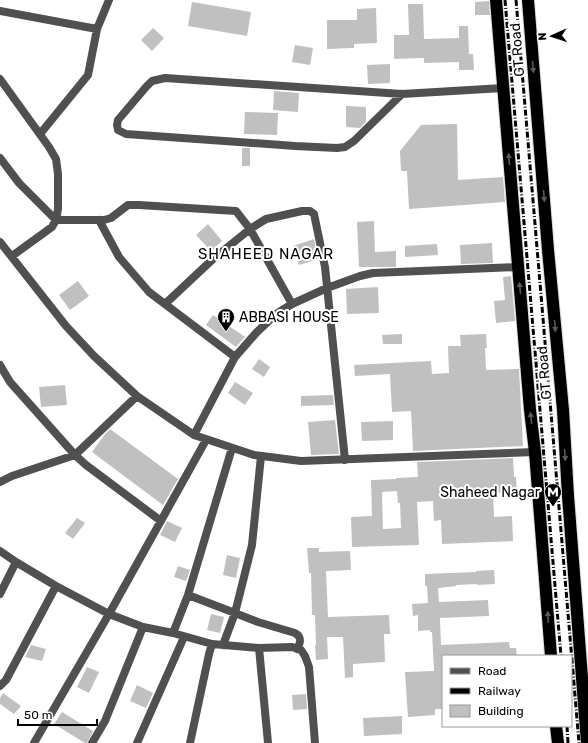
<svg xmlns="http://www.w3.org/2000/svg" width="588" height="743" viewBox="0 0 588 743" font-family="Rubik,sans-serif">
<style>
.building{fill:#c0c0c0;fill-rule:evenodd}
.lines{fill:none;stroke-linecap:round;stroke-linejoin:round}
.highway-casing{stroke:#dbdbdb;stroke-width:14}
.street{stroke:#505050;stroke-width:8}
.highway{stroke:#000;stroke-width:12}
.rail{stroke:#000;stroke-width:3;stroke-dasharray:6 2 1 2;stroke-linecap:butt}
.oneway{fill:#595959}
.labels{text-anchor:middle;stroke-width:4;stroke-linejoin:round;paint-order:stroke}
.street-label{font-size:14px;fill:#000;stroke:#fff}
.poi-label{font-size:14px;fill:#000;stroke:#fff;text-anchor:start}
.neighbourhood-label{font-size:15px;letter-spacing:1px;fill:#000;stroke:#fff}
</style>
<rect width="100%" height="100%" fill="#fff"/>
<path class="building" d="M489 1 490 15H475V2Z
M192 2 251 12 247 36 188 26Z
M408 4H423L424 39 459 38V26H468L469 54H473L474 70H459V62L424 63V58L394 59V35H409Z
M376 8 377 43 354 44V48L327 49V20H357V9Z
M153 28 164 38 152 51 141 40Z
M295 45 313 48 310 65 292 62Z
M390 64V83L368 84 367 65Z
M274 91 299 93 298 112 273 110Z
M346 106 366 107V122L360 128 346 127Z
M245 112 278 113 277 135 244 134Z
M457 124 458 180 503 177 505 202 409 209 407 171H401L400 151 421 125Z
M242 148H250V166H242Z
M374 221 375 252 396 251V267H359L357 222Z
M208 224 222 241 211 251 196 235Z
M314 239 318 259 299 265 293 246Z
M492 243 493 263 461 264 460 245Z
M437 244 438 255 405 257V246Z
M511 276 515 321 496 323 494 301 505 300 503 277Z
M78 281 89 296 70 310 59 295Z
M378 287 379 313 347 314 346 289Z
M213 315 245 337 236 347 206 325Z
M402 334V344H383L382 335Z
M486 334 487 348H485L486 370 519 369 523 446 413 451 411 411 392 412 390 374 355 376 354 365 431 361 432 374 449 373 448 346H461L460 335Z
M259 359 270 367 264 377 252 369Z
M235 382 253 393 245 405 228 393Z
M65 385 67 405 41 407 39 387Z
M333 395 334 405 301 406V396Z
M335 420 339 454 311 455 308 422Z
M393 421V440L362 441 361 422Z
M110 429 178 479 163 505 92 452 105 434Z
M513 458 514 477H516L517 492 493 493 494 517 512 516 513 541 442 544 441 520 434 521 433 501 417 502 419 545 352 547 351 517 372 516 371 480 396 479V478L418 477 417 462ZM397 491 398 503H400L401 528 383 529 382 492Z
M77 518 85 523 73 539 65 533Z
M167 521 182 528 175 542 160 535Z
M307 548H319V552L350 551 351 570 326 571 328 617 389 615 390 634H384L385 662 353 664V677L345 678 343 637H327L328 659 316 660 315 645H316L315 615H312L311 573H309Z
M227 555 240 558 236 578 223 575Z
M178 566 190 570 186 581 174 577Z
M494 570 495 584 477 585V584L456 585V586L438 588 439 602 488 600 489 616 440 618 441 645 509 642 510 648H516L517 656H443V709H435V715L408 717 405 672 434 671 432 632H430V630L418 631V615L413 616 412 604 428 603 427 586H425V574L476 572V571Z
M211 614 224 617 220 633 207 630Z
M31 645 46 649 42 661 25 657Z
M87 667 99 672 89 693 77 687Z
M137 685 153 693 146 708 130 701Z
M3 693 21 706 14 714 0 704V698Z
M306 694 307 709 293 710 292 695Z
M62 712 93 731 87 743H85L54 724Z
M402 716V734L364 736 363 718Z"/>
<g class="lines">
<defs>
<path id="highway" d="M496 0 530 410 535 452 551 656
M528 0 548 250 563 410 568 496 587 743
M556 726 558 743"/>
</defs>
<use href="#highway" class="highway-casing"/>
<path class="street" d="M0 11 97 29
M0 79 49 147 56 159 58 174V209L56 220 52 227 12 256
M402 94 354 141 345 147 337 148 295 146 126 134 118 130 117 125 118 120 146 87 152 81 165 78 402 94 503 88
M40 134 88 75 97 29 109 0
M0 158 19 183 56 220H104L111 218 128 205H139L236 211 250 229 292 304
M99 220 119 257 149 292 235 357
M0 242 66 326 94 356 137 396 194 435 254 455 301 461 535 452
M165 304 213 259 250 229 266 219 302 211H310L314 214 325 267 345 460
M0 365 10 382 75 455 86 465 161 521
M194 435 235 357 257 332 276 314 292 304 327 288 360 276 373 273 518 267
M0 482 12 476 75 455 137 396
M0 551 16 562 56 586 109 614 143 627 173 633 212 644 259 648 292 647 301 650 305 656 309 667 315 743
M0 594 16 562
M188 595 235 613 252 545 261 456
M173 633 188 595 232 448
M223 645 235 613 258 622 295 633C302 637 301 642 297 649
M259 648 268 743
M0 686 6 680 56 586
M34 743 109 614 206 440
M92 743 105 721 143 627
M137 743 184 637
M190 743 209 654 212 644"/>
<use href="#highway" class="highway"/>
<path class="rail" d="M505 0 561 656
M516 0 579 743
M567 726 568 743"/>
</g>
<defs><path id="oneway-solid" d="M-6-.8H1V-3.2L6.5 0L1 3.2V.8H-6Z"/></defs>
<g class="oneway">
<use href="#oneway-solid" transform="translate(533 67) rotate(85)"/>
<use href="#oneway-solid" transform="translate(509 159) rotate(-95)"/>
<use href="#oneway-solid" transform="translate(544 196) rotate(85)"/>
<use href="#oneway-solid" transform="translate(520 288) rotate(-95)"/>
<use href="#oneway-solid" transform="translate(555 326) rotate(85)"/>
<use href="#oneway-solid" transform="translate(531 418) rotate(-96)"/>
<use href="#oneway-solid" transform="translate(565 455) rotate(86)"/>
<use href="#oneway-solid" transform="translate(548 617) rotate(-94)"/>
</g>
<defs>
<symbol id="building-pin" viewBox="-11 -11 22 30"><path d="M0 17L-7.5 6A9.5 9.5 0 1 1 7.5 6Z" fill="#000" stroke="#fff"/><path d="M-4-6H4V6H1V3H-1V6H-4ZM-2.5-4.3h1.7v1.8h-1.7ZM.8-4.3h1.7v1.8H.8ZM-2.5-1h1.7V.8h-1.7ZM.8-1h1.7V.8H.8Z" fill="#fff"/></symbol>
<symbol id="metro-pin" viewBox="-11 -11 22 30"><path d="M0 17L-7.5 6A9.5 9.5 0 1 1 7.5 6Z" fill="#000" stroke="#fff"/><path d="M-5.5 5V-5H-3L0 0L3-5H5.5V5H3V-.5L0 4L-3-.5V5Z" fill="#fff"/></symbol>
</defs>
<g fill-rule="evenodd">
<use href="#building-pin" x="216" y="307" width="20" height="27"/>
<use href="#metro-pin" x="543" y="482" width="20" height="27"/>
</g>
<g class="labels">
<g class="street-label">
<text transform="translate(517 50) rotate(-95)" y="5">GT Road</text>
<text transform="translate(544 373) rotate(-95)" y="5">GT Road</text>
</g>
<g class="poi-label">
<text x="239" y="322">ABBASI HOUSE</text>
<text x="540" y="497" text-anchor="end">Shaheed Nagar</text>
</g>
<g class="neighbourhood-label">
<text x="266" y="259">SHAHEED NAGAR</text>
</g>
</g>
<rect x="442" y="655" width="130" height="72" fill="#ffffff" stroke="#999999"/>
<rect x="450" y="668" width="20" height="6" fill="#505050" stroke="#999999"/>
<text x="478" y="675" font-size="12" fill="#000000">Road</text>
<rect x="450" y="688" width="20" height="6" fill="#000000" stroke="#999999"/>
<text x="478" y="695" font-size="12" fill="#000000">Railway</text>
<rect x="450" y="705" width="20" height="12" fill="#c0c0c0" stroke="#999999"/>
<text x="478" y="715" font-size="12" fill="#000000">Building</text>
<g transform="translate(552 36) rotate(267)" stroke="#ffffff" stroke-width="3" paint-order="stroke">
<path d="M0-3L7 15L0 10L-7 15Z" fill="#000000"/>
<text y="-6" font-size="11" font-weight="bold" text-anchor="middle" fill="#000000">N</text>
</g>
<path d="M18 719v6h79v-6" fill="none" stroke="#000000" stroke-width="2"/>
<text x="24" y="719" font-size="12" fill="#000000" stroke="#ffffff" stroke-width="3" paint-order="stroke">50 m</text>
</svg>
